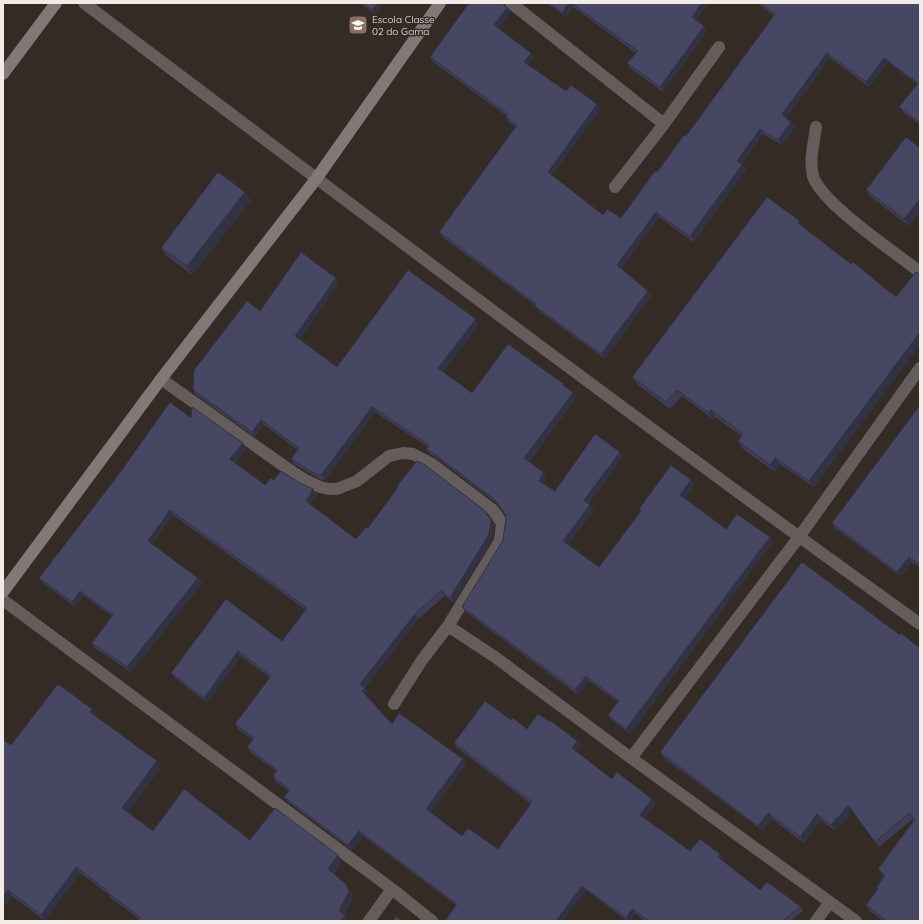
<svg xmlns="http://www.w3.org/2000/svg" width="923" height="924" viewBox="0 0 923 924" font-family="Quicksand,sans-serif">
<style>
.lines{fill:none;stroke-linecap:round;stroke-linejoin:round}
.street{stroke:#645d5c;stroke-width:12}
.secondary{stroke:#827877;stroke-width:12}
.wall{fill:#3e3d55}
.shaded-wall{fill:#323245}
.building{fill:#484763;stroke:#323245}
.labels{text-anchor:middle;stroke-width:3;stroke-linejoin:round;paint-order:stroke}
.poi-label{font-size:10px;fill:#f2ece7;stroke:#342b24;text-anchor:start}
</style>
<rect width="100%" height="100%" fill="#342b24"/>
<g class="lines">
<path class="street" d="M84 3C361 212 638 422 920 624
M511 3 664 124 615 187
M664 124 719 47
M816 127C814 143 809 160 813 176 821 203 896 253 920 272
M161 379 291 471 307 481 320 487 329 489H337L357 481 389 456 403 453 413 454 432 464 493 510 502 523 500 541 448 626
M3 600 392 889 432 921
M394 704 422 660 448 626 495 657 631 758
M369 921 392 889
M816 921 830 902
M856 921 631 758 799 537 920 368"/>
<path class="secondary" d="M3 74 56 3
M3 592 161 379 316 179 440 3"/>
</g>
<path class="wall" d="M360 3H384L375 14Z
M469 3H504V4L511 12 498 28 534 58 528 65 566 91 600 109 552 175 603 215 621 218 697 121 774 16 757 3H920V125L903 112 899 107 917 84 888 62 869 87 830 58 786 118 795 127 782 145 763 134 742 164 746 170 694 241H692L659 217 621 269 651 296 605 359 538 310 535 306V305L442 237 439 232 516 127 509 122 506 117 507 116 433 62 430 57Z
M547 3H708L696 20 707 31 663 92 630 68 627 63 636 53 573 7 566 17Z
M906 137 909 226 870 196 866 190Z
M251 200 192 275 167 256 161 248Z
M800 221 804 228 851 264 896 297 920 271V345L814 487 780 464 775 472 742 448 738 441 742 436 715 417 713 419 682 396 670 409 637 384 632 377Z
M336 278 339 283 300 339 337 367 479 324 443 372 472 393 566 387 573 393 576 398 529 462 546 477 543 483 555 491 623 457 588 504 594 510 568 544 599 567 641 512 639 509 691 480 695 485 685 498 726 529 770 537 773 542 630 734 612 720 608 715 618 702 589 681 578 695 466 612 462 607 503 540 506 519 505 514 498 504 437 458 430 454 426 449 428 447 375 412 325 480H322L311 474 294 464 291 459 298 450 264 425 255 437 196 395 193 390 260 311Z
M920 405V568L912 562 900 576 835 528 832 523Z
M191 418 246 448 235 463 265 485 274 480 317 494 310 504 356 539 368 528 398 487 397 486 484 510 494 525 493 539 453 603 445 596 418 619 365 688 368 692 366 695 392 724 466 764 431 812 462 836 498 849 531 804 457 748 454 743 511 720 527 729 581 746 576 752 612 779 656 803 645 818 690 851 720 854 724 858 722 860 760 890 800 906 803 911 791 921H645L636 914 630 921H627L586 890 563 921H445L456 905 363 836 352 850 288 802 284 797 289 791 276 782 273 777 276 771 250 752 247 747 253 740 238 729 235 724 270 678 241 656 207 703 175 678 171 673 226 599 282 641 306 610 173 515 152 544 198 578 202 583 131 672 95 648 92 643 112 616 84 596 75 607 43 583 39 578Z
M900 635 920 648V921H883L870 911 866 905 878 890 876 888 884 876 882 874 878 869 914 820 913 819 879 847 852 811 843 824 841 823 835 831 821 820 804 843 772 819 763 831 664 758 660 752Z
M92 709 96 715V716L157 761 161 767 128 812 153 831 250 840 338 855 342 862 334 874 346 884 350 890 353 898 345 915 349 921H138L139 919 111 898 108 894 80 873 45 921 12 896 7 904 3 900V740L11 745Z"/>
<path class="shaded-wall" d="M378 3H384L375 14 372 10Z
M569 3H571L573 7 566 17 562 13Z
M702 3H708L695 22 692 17Z
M507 8 511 12 497 30 494 25Z
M704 26 707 31 663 92 660 87Z
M531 53 534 58 527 67 524 62Z
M827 53 830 58 785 119 782 114Z
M884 58 888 62 869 87 866 82Z
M597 104 600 109 551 177 548 172Z
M791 122 795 127 782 145 778 140Z
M760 129 763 134 740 166 737 161Z
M742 165 746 170 694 241 690 236Z
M245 192 251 200 192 275 187 266Z
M920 199V212L909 226 904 219Z
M656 212 659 217 620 270 617 265Z
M800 221 804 228 798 223Z
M336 278 339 283 299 341 295 336Z
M648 291 651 296 605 359 601 354Z
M476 319 479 324 442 373 438 368Z
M920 332V345L814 487 809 481Z
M573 393 576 398 527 463 524 458Z
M372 407 375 412 325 480 321 475Z
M711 410 715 417 713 419 709 413Z
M261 420 264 425 255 437 252 432Z
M243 443 246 448 233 464 230 459Z
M620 452 623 457 587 505 584 500Z
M775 458 780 464 775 472 770 465Z
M543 472 546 477 542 486 539 481Z
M691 480 695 485 684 500 680 495Z
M313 489 317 494 309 506 306 501Z
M590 505 594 510 567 546 563 541Z
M170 510 173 515 151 546 148 541Z
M491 520 494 525 493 539 453 603 450 598Z
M770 537 773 542 630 734 626 729Z
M909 557 912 562 900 576 897 572Z
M198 578 202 583 131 672 127 667Z
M80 591 84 596 75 607 72 602Z
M415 614 418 619 365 688 368 692 365 696 362 691 360 684Z
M238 651 241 656 207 703 204 698Z
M586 676 589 681 578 695 575 690Z
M92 709 96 715 94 718 90 712Z
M577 741 581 746 575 753 572 748Z
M463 759 466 764 429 814 426 809Z
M157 761 161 767 127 814 122 808Z
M652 799 656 803 644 820 640 815Z
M848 805 852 811 843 824 838 818Z
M768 813 772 819 763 831 758 826Z
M817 814 821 820 804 843 800 837Z
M837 817 841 823 835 831 831 825Z
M359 831 363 836 352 850 348 845Z
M720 854 724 858 721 862 718 857Z
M338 855 342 862 332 875 328 869Z
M76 867 80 873 45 921 41 915Z
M346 884 350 890 353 898 345 915 349 921H340L339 911Z
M582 886 586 890 563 921H556Z
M8 890 12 896 7 904 3 898Z
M632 909 636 914 630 921H628L626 918Z"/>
<path class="building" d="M363 3H378L372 10Z
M469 3H503L507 8 494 25 531 53 524 62 566 91 571 85 597 104 548 172 603 215 607 209 621 218 655 171 657 172 684 135 686 136 697 121 775 14 760 3H920V123L899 107 918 83 884 58 866 82 827 53 782 114 791 122 778 140 760 129 737 161 742 165 690 236H689L656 212 617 265 648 291 601 354 535 306 536 304 439 232 517 125 506 117 508 114 430 57Z
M550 3H569L562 13Z
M571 3H702L692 17 704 26 660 87 627 63 638 51Z
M906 137 920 148V199L904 219 866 190Z
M218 172 245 192 187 266 161 248Z
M767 197 800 221 798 223 851 264 853 262 896 297 915 273 919 272 920 271V332L809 481 775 458 770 465 738 441 743 434 711 410 709 413 677 390 666 402 632 377Z
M301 252 336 278 295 336 337 367 408 270 476 319 438 368 472 393 508 344 564 384 563 385 573 393 524 458 543 472 539 481 555 491 595 434 620 452 584 500 590 505 563 541 599 567 641 511 639 509 671 465 691 480 680 495 726 529 737 514 770 537 626 729 608 715 619 701 586 676 575 690 462 607 503 540 506 519 505 514 494 499 433 453 426 449 429 445 372 407 321 475H319L307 469 291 459 299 448 261 420 252 432 193 390 194 370 247 301 260 311Z
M170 402 191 418 192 407 243 443 230 459 265 485 271 478 274 480 281 471 300 483 313 489 306 501 356 539 366 527 368 528 398 487 397 486 417 461 425 465 484 510 491 520 489 534 450 598 441 591 415 614 360 684 365 688 362 691 392 724 399 713 463 759 426 809 462 836 468 828 498 849 532 802 454 743 485 701 511 720 513 718 527 729 538 714 550 722 551 721 577 741 572 748 612 779 617 772 652 799 640 815 690 851 700 839 720 854 718 857 760 890 767 882 800 906 784 920 786 921H649L632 909 626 918 582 886 556 921H477L475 920 474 921H445L457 904 359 831 348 845 284 797 290 790 273 777 277 770 247 747 254 738 235 724 271 676 238 651 204 698 171 673 226 599 282 641 307 608 170 510 148 541 198 578 127 667 92 643 113 615 80 591 72 602 39 578 119 474Z
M920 405V565L909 557 897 572 832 523Z
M802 562 900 635 901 633 920 648V921H887L866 905 878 889 876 888 885 875 878 869 915 819 909 813 875 842 848 805 838 818 837 817 831 825 817 814 800 837 768 813 758 826 660 752Z
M58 684 92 709 90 712 157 761 122 808 153 831 184 789 250 840 275 808 338 855 328 869 346 884 349 891 339 911 345 915 340 921H138L140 917 107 892 108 891 76 867 41 915 8 890 3 897V740L11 745Z
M396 916 402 921H393Z"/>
<defs>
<symbol id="school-square" viewBox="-11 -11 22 22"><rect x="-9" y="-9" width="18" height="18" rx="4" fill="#8d6e63" stroke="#342b24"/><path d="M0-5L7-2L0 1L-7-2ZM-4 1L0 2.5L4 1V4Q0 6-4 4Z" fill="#fff"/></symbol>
</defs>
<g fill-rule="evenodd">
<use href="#school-square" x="347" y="14" width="22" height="22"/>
</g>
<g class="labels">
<g class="poi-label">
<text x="372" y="23">Escola Classe<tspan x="372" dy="12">02 do Gama</tspan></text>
</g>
</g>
<rect width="923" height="924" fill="none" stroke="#f2ece7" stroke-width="8"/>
</svg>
